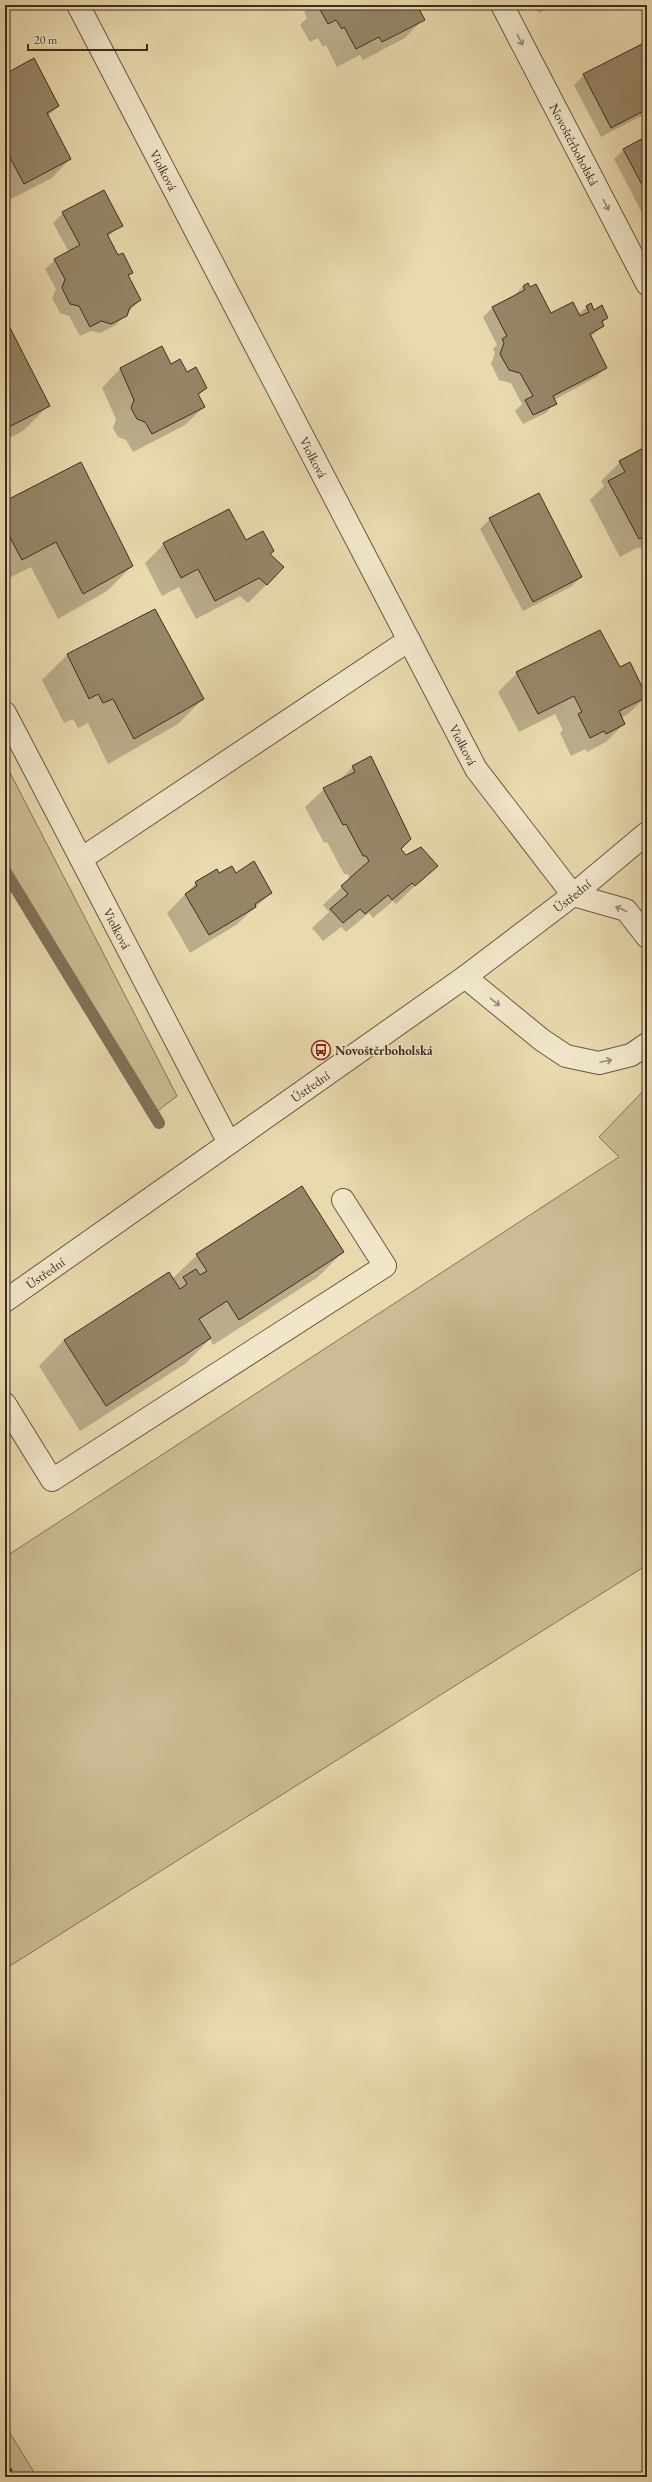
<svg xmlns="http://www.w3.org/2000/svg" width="652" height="2482" viewBox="0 0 652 2482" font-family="'EB Garamond',serif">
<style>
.green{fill:#ccbc95;stroke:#847459}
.shadow{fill:#0003}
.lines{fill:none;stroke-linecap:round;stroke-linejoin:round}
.stream{stroke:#817157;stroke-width:12}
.building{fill:#968668;stroke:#3d2d1d}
.service-casing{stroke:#685841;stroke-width:24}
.minor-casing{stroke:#685841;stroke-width:24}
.tertiary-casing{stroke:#685841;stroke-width:24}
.path{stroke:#3d2d1d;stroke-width:2.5;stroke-dasharray:3 2;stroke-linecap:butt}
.service{stroke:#f1e6ca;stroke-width:22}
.minor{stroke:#f1e6ca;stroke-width:22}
.tertiary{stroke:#f1e6ca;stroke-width:22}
.oneway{stroke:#978a74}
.labels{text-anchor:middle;stroke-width:3;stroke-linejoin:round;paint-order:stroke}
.street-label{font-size:13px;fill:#3d2d1d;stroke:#f1e6ca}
.poi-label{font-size:13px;font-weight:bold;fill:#3d2d1d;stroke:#f1e6ca;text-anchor:start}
</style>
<rect width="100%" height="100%" fill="#e9d9ae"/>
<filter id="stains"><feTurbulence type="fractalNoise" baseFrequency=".005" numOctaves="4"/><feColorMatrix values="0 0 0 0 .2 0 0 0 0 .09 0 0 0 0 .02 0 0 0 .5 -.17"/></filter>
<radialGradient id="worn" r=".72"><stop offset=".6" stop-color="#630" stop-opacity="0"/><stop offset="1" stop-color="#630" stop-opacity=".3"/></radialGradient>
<path class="green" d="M5 763 177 1096 150 1117 5 866Z
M647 1087V1565L5 1969V1557L619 1157 599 1137Z
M5 2425 37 2477H5Z"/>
<path class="shadow" d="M311 5H416L423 19 405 38 363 60 360 55 337 67 326 45 323 47 318 38 310 42 300 25 307 18 304 12Z
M535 5H554L539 13Z
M593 5H602L594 9Z
M647 55V113L601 137 574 85 584 75Z
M5 75 58 106 48 116 70 159 52 178 5 202Z
M647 137V207L641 211 614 159 624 149Z
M63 213 121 225 108 237 118 257 132 272 128 276 140 300 116 325 100 333 91 331 80 336 69 316 60 313 52 298 56 289 45 269 55 260 69 252 53 223Z
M523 286 530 288 550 314H578L590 305 594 311 607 318 602 323 603 326 590 337 606 367 596 377 554 400 555 403 546 413 523 424 515 411 522 404 511 383 499 380 491 364 495 353 493 349 497 345 483 317 493 307 514 296Z
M5 320 48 406 23 431 5 440Z
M161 348 170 365 206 388 198 396 204 407 185 425 133 452 126 440 118 437 113 428 116 419 102 388 120 369Z
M647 447V549L637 548 620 557 590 500 604 486 601 481 620 462Z
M538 494 581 577 571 587 523 611 480 529 490 519Z
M5 502 132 566 107 591 58 619 31 567 5 580Z
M245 541 269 555 267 584 248 603 240 596 196 619 179 587 162 596 145 563 164 544Z
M154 610 203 699 178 724 108 764 88 723 78 728 73 719 64 723 42 680 67 655Z
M630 663 647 696 628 714 621 718 624 724 606 742 587 752 585 749 571 756 560 733 563 730 555 714 519 732 498 692 517 673 620 668Z
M371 758 400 849 406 857 436 866 396 904 393 901 373 918 369 913 346 932 341 927 323 941 312 928 329 912 323 905 350 879 348 874H344L327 842 324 843 305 807 324 789 338 781 353 767Z
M219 874H235L271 893 236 925 190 953 167 913 196 883Z
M343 1252 318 1277 213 1345 210 1339 185 1364 80 1431 39 1366 64 1340 172 1279 197 1255Z"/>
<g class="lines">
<path class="stream" d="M5 871 159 1123"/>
</g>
<path class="building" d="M417 5 425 20 382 42 379 37 356 49 344 27 342 29 336 20 328 24 318 6Z
M642 44 647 53V109L611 128 583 74Z
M34 58 59 106 47 113 71 159 24 184 5 148V74Z
M647 136V194L623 149Z
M104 190 123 226 107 234 118 255 123 253 133 273 128 275 141 300 130 307 127 316 111 324 101 321 90 327 79 306 70 304 62 288 65 279 54 259 80 245 62 212Z
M528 283 530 287 536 284 551 313 573 302 580 316 589 312 586 306 591 303 594 310 602 305 608 318 602 321 604 326 590 334 607 368 553 396 557 404 533 415 525 400 533 396 520 373 509 370 500 354 504 343 502 339 507 336 492 307 525 290 523 286Z
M5 318 50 406 5 429Z
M162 346 171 364 180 359 187 372 196 367 207 388 198 394 205 407 152 434 145 422 137 419 131 408 134 400 120 368Z
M647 446V535L639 539 608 481 625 472 619 461Z
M81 462 133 566 83 594 56 542 22 560 5 528V501Z
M539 493 582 577 533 602 489 518Z
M229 509 246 540 263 531 274 551 270 554 284 567 267 585 259 578 215 601 198 569 181 578 163 543Z
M155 609 204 699 134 739 113 699 103 703 98 694 89 699 67 654Z
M600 630 620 667 630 662 647 697 619 711 625 724 606 734 604 731 590 738 578 714 582 712 574 696 538 714 516 672Z
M371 756 411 839 401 849 406 855 421 847 438 866 415 886 412 883 392 900 388 895 365 914 360 909 343 923 330 909 348 894 341 886 369 861 366 856H363L346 824 343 825 323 788 355 772 352 766Z
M254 861 272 893 255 904 256 907 209 935 185 894 197 886 195 882 217 869 219 873 232 866 236 873Z
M302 1186 344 1252 239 1320 227 1301 199 1319 211 1338 106 1406 64 1340 169 1272 180 1289 187 1284 183 1277 196 1269 200 1275 207 1271 196 1254Z"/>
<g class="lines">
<defs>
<path id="service" d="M81 859 409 640
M573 895 626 910 647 937
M465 977 542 1040 566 1056 599 1063 631 1055 647 1044
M5 1404 52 1480 385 1266 343 1200"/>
<g id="minor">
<path id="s1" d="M78 5 476 769 573 895"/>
<path id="s2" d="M502 5 647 284"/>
<path id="s3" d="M5 713 229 1143"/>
</g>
<g id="tertiary">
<path id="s4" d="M5 1301 465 977 573 895 647 833"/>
</g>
</defs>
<use href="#service" class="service-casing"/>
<use href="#minor" class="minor-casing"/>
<use href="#tertiary" class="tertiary-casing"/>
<path class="path" d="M5 2460 15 2477"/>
<use href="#service" class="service"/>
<use href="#minor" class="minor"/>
<use href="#tertiary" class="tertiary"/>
</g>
<defs><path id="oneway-shaft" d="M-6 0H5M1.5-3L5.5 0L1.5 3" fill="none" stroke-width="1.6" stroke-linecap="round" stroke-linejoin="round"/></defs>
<g class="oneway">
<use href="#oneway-shaft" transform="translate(520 40) rotate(63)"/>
<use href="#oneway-shaft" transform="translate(606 205) rotate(63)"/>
<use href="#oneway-shaft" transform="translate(621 909) rotate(-157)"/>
<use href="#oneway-shaft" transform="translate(495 1002) rotate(39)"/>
<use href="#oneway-shaft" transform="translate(606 1061) rotate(-12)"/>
</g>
<defs>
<symbol id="bus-ring" viewBox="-11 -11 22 22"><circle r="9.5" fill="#f1e6ca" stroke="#8f2418" stroke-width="1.5"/><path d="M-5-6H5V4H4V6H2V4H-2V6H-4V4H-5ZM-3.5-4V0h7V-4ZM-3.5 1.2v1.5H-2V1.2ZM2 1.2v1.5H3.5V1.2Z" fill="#8f2418"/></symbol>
</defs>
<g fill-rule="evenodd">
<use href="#bus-ring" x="310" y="1039" width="22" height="22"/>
</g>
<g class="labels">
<g class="street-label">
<text dy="5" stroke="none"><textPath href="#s2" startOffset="157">Novoštěrboholská</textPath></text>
<text dy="5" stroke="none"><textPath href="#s1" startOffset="186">Violková</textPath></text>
<text dy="5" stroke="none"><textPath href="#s1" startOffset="510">Violková</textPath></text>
<text dy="5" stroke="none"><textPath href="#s1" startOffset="834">Violková</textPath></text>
<text dy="5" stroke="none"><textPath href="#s4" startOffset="697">Ústřední</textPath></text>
<text dy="5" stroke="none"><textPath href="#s3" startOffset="243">Violková</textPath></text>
<text dy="5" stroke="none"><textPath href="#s4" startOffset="373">Ústřední</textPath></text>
<text dy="5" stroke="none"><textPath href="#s4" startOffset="49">Ústřední</textPath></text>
</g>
<g class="poi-label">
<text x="335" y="1055">Novoštěrboholská</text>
</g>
</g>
<rect width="652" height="2482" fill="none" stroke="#e9d9ae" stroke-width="20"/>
<rect x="6" y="6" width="640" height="2470" fill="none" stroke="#3d2d1d" stroke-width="2"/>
<rect x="10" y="10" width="632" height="2462" fill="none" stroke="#3d2d1d"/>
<path d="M28 44v6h119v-6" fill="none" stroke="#3d2d1d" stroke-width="2"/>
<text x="34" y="44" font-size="12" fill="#3d2d1d" stroke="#f1e6ca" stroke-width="3" paint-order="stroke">20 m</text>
<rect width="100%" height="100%" filter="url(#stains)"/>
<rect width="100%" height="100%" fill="url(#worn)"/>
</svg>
